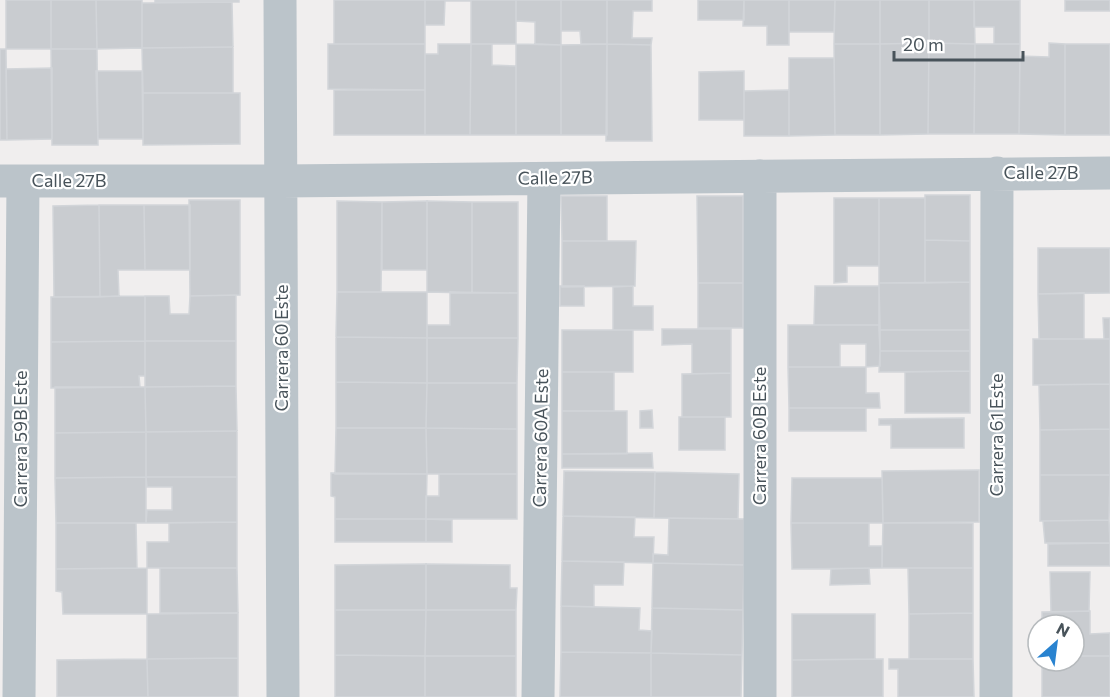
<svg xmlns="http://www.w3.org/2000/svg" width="1110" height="697" viewBox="0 0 1110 697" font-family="Commissioner,sans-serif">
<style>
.building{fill:#c9ccd0;stroke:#d2d5d9;stroke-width:1.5}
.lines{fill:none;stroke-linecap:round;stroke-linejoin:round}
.minor{stroke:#bbc4ca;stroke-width:33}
.labels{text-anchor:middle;stroke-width:4.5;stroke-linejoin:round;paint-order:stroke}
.street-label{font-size:18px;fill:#48535a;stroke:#fff}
</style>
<rect width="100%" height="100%" fill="#f0eeee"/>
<path class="building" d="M6 0H51V49H6Z
M51 0H96L97 49H51Z
M96 0H142V48L97 49Z
M155 0H239V2H155Z
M334 0H425V44H334Z
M425 0H471V1H445L444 25H425Z
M471 0H516V44H471Z
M516 0H561V45L535 44V22L516 21Z
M561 0H607V44H581L580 31H561Z
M607 0H652V11H633L632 38H652L651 45 607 44Z
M698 0H744V20H698Z
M744 0H789V45H767V26H743Z
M789 0H835L834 32H789Z
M835 0H880V44H834Z
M880 0H929V43L880 44Z
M929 0H974L975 44 929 43Z
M974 0H1020V44H994V27H974Z
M1065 0H1110V11H1065Z
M232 2 233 47 142 48V3Z
M929 43 928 134 880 135V44Z
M929 43 975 44 974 134H928Z
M1049 43 1065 44V135L1019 134 1020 56 1049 57Z
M328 44H425V90L328 89Z
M438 44H471L470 135H425V54H438Z
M471 44H492V65L516 66V135H470Z
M516 44 561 45V135H516Z
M607 44V135H561V45Z
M607 44 651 45 652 141H606Z
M834 44H880V135H835Z
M975 44H1020L1019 134H974Z
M1065 44H1110V135H1065Z
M233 47V93H143L142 48Z
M0 49H6L7 140H0Z
M51 49H97L98 145H52Z
M789 58H834L835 135 789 136Z
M52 68V139L7 140 6 69Z
M96 71H142L143 139H98Z
M744 71V120H699V72Z
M334 90H425V135H334Z
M789 90V136H744V91Z
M143 93H240V144L143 145Z
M925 195H970V241L925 240Z
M561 196H607V241H562Z
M697 196H743V283H698Z
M834 198H879V266H847V282L834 283Z
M879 198H925V283H879Z
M189 200H240V295L190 296Z
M337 201 382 202 381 292H337Z
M427 201 472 202V293L427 292Z
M427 201V270H382V202Z
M472 202H518V293H472Z
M99 205H144L145 270H118L119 296 100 297Z
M99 205 100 297H54L53 206Z
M144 205H190V270H145Z
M925 240 970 241V282L925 283Z
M562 241H636L635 286 562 287Z
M1038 248H1110V293L1038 294Z
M970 282V330H879V283Z
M698 283H743V328H698Z
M560 286H584V306H560Z
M633 286V306H653V330H613V287Z
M815 286H879L880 325H814Z
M337 292H427V338L336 337Z
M450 292 518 293V338H427V325H450Z
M1084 293V339H1039L1038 294Z
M236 295V341H145V296H169L170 314H189L190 296Z
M145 296V341L51 342V297Z
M1103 318H1110V339H1104Z
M788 325H880V366L866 367V344H840V367H788Z
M662 329H731V373L692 374V344L662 345Z
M562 330H633V372H562Z
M879 330H970V351H880Z
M336 337 427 338V383L336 382Z
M427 338H518L517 383H427Z
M1033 339H1110V384L1033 385Z
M145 341V376H139L140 387 51 388V342Z
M145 341H236V386L145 387Z
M880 351H970V371L879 372Z
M788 367H866V393H879L880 408H789Z
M970 371V413H905V372Z
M562 372H614V411H562Z
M731 373V417H682V374Z
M336 382 427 383 426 428H336Z
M427 383H517V429L426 428Z
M1110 384V429L1040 430 1039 385Z
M236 386 237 431 146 432 145 387Z
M55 387H145L146 432 55 433Z
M789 408H866V431H789Z
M652 410 653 428H640V411Z
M562 411H627V454H562Z
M679 417H725V450H679Z
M964 418V448H891V425H879V419Z
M336 428H426L427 474H335Z
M426 428 517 429V474H427Z
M1110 429V475H1040V430Z
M237 431V477H146V432Z
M146 432V477L55 478V433Z
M652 453 653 468H562V454Z
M979 470V522L883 523 882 471Z
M564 471 655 472 654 518 563 516Z
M655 472 739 474 738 519 654 518Z
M331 473 427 474 426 519H335V497L331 496Z
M439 474H517V519H426V496H439Z
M1040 475H1110L1109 520 1040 521Z
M146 477H237V522L146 523 147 510H172V487H147Z
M146 477V523H56L55 478Z
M792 478H882L883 523H791Z
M563 516 635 517 634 537H654L653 563 562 561Z
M669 518 744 519V565L653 563V554L668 555Z
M335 519H426V542H335Z
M426 519 452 520V542H426Z
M1109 520 1110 543H1045L1043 521Z
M237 522V568H147V542H169V523Z
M56 523H136L137 568 56 569Z
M791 523H869V546H882V568L792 569Z
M883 523H973V568H882Z
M1110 543V566H1048V544Z
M562 561 624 562 623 585H594V607L561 606Z
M653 563 744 565 743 610 652 608Z
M426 564 510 565V588H517L516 610H426Z
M426 564V610H335V565Z
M147 568V614H63L62 592 56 591V569Z
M160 568H237L238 613H160Z
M869 568 870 584 830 585 831 569Z
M908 568H973V613L909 614Z
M1050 572H1090L1089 611 1051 612Z
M561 606 640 608 639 630 652 631 651 653 561 652Z
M652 608 743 610 742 655 651 653Z
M335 610H426L425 656 335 655Z
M426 610H516V656H425Z
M1090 611V634L1110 633V656H1074V625H1042V612Z
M238 613V658L147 659V614Z
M973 613V659H909V614Z
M792 614H875V659L792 660Z
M561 652 651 653V697H560Z
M651 653 742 655 741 697H651Z
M335 655 425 656V697H335Z
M425 656H516V697H425Z
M1074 656H1110V697H1042V661H1074Z
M238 658V697H148L147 659Z
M147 659 148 697H57V660Z
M883 659V697H792V660Z
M889 659H973L974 697H898V669H889Z"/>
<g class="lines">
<path class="minor" d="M280 0 283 697
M760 176V697
M0 181H282L1110 173
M19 697 23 181
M538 697 544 179
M996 697 997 173"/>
</g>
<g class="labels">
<g class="street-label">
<text x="1041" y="179">Calle 27B</text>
<text transform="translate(555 178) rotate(-1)" y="6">Calle 27B</text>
<text x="69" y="187">Calle 27B</text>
<text transform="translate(282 348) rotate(-90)" y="6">Carrera 60 Este</text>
<text transform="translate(997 435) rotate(-90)" y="6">Carrera 61 Este</text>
<text transform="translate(760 436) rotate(-90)" y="6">Carrera 60B Este</text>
<text transform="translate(541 438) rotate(-89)" y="6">Carrera 60A Este</text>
<text transform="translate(21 439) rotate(-90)" y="6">Carrera 59B Este</text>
</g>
</g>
<g transform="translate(1056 643) rotate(28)"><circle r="28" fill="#ffffff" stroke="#b6babd" stroke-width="1.5"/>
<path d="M0-4.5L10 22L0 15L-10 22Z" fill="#2983d0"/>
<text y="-9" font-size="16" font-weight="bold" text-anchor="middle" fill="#48535a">N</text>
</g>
<path d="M894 51v9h129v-9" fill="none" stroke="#48535a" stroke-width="3"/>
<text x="903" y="51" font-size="18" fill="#48535a" stroke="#ffffff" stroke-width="4.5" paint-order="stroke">20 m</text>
</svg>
